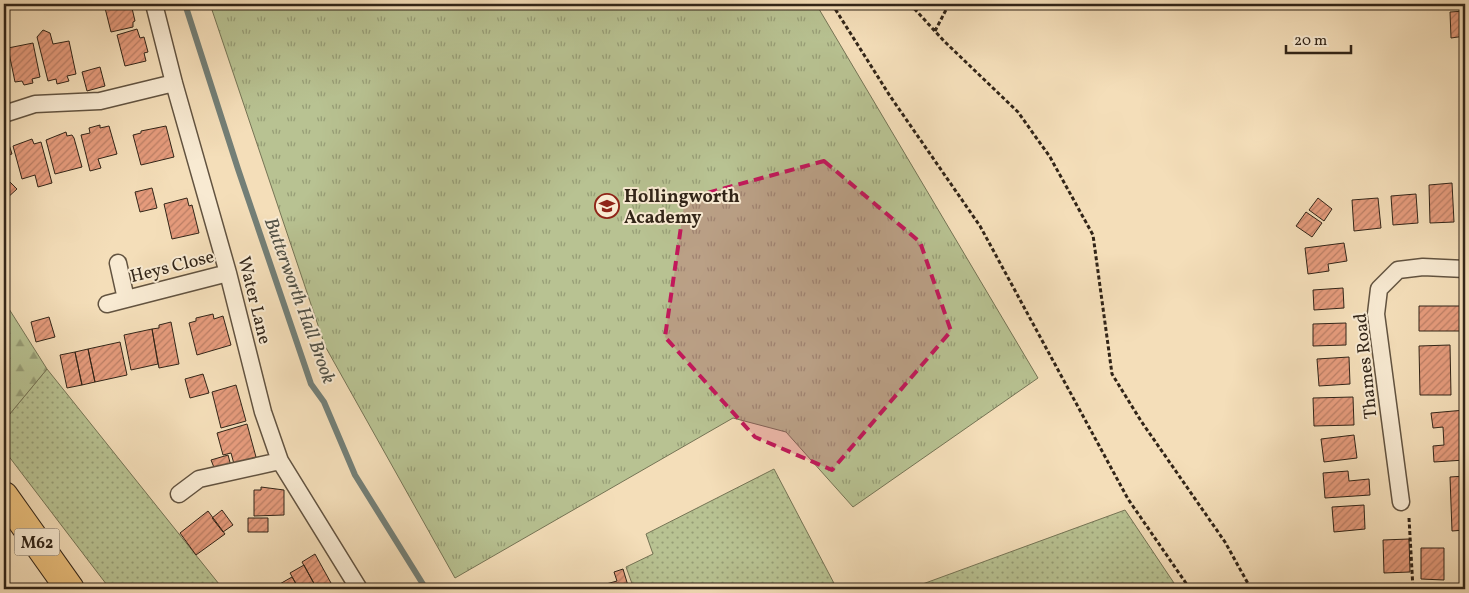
<svg xmlns="http://www.w3.org/2000/svg" width="1469" height="593" viewBox="0 0 1469 593" font-family="Vollkorn,serif">
<style>
.grass{fill:url(#grass-dots);stroke:#757455}
.forest{fill:url(#forest-firs);stroke:#757455}
.park{fill:url(#park-tufts);stroke:#757455}
.lines{fill:none;stroke-linecap:round;stroke-linejoin:round}
.stream{stroke:#737f77;stroke-width:6}
.building{fill:url(#building-hatch);stroke:#322518}
.street-casing{stroke:#625340;stroke-width:19}
.highway-casing{stroke:#322518;stroke-width:30}
.path{stroke:#322518;stroke-width:3;stroke-dasharray:4 2.5;stroke-linecap:butt}
.street{stroke:#f8ead2;stroke-width:16}
.highway{stroke:#eabf7c;stroke-width:28}
.marked{fill:#c2185b;fill-opacity:0.2;stroke:#c2185b;stroke-width:4;stroke-dasharray:10 6;stroke-linejoin:round}
.labels{text-anchor:middle;stroke-width:4;stroke-linejoin:round;paint-order:stroke}
.shield{fill:#f8ead2;stroke:#6d6050;stroke-width:1}
.shield-label{font-size:16px;font-weight:bold;fill:#322518}
.poi-label{font-size:18px;font-weight:bold;fill:#322518;stroke:#f8ead2;text-anchor:start}
.street-label{font-size:18px;fill:#322518;stroke:#f8ead2}
.water-label{font-size:19px;font-style:italic;fill:#525247;stroke:#f8ead2}
</style>
<defs>
<pattern id="grass-dots" width="8" height="8" patternUnits="userSpaceOnUse" patternTransform="scale(1.25)"><rect width="8" height="8" fill="#b8c292"/><path d="M2 2h.1M6 6h.1" fill="none" stroke="#969d76" stroke-width="1.8" stroke-linecap="round"/></pattern>
<pattern id="forest-firs" width="22" height="20" patternUnits="userSpaceOnUse" patternTransform="scale(1.25)"><rect width="22" height="20" fill="#b8c292"/><path d="M5 1l3.5 6h-7zM16 11l3.5 6h-7z" fill="#969d76"/></pattern>
<pattern id="park-tufts" width="24" height="20" patternUnits="userSpaceOnUse" patternTransform="scale(1.25)"><rect width="24" height="20" fill="#b8c292"/><path d="M3 7l-1-3M5 7V3M7 7l1-3M15 17l-1-3M17 17v-4M19 17l1-3" fill="none" stroke="#969d76"/></pattern>
<pattern id="building-hatch" width="6" height="6" patternUnits="userSpaceOnUse" patternTransform="scale(1.25)"><rect width="6" height="6" fill="#e59b7c"/><path d="M-1 1l2-2M0 6l6-6M5 7l2-2" fill="none" stroke="#ba7e65"/></pattern>
</defs>
<rect width="100%" height="100%" fill="#f4deb9"/>
<filter id="stains"><feTurbulence type="fractalNoise" baseFrequency=".004" numOctaves="4"/><feColorMatrix values="0 0 0 0 .2 0 0 0 0 .09 0 0 0 0 .02 0 0 0 .5 -.17"/></filter>
<radialGradient id="worn" r=".72"><stop offset=".6" stop-color="#630" stop-opacity="0"/><stop offset="1" stop-color="#630" stop-opacity=".3"/></radialGradient>
<path class="grass" d="M47 369 223 589H110L4 450V421Z
M774 469 837 589H634L626 567 653 554 646 534Z
M1125 510 1178 589H909Z"/>
<path class="forest" d="M4 301 47 369 4 421Z"/>
<path class="park" d="M210 4H816L1038 378 853 507 786 432 733 418 455 578 325 346Z"/>
<g class="lines">
<path class="stream" d="M185 4 238 169 311 384 324 402 355 475 426 589"/>
</g>
<path class="building" d="M104 4H131L135 21 133 22V27L111 32Z
M1465 11V36L1451 38 1450 12Z
M137 29 140 38 144 37 148 52 144 53 146 61 125 66 117 35Z
M43 30 50 33 53 44 69 41 76 74 67 76 69 81 57 84 56 79 48 81 37 37Z
M33 43 40 77 32 79 33 83 24 85 22 81 15 82 8 48Z
M100 67 105 86 87 91 82 72Z
M100 125V128L109 126 117 154 98 159 101 168 90 171 81 135 90 133 89 128Z
M166 126 174 157 141 165 133 135 141 133V131Z
M66 132 67 136 72 135 74 138 82 167 55 174 46 140Z
M6 135 12 154 4 156V136Z
M32 139 34 144 41 142 52 183 38 187 35 175 22 179 13 146Z
M4 176 17 189 6 199 4 196Z
M1452 183 1454 222 1430 223 1429 185Z
M152 188 157 208 140 212 135 192Z
M1416 194 1418 223 1393 225 1391 196Z
M187 198 189 206 192 205 199 233 172 239 164 204Z
M1318 198 1332 209 1324 221 1309 210Z
M1378 198 1381 228 1354 231 1352 200Z
M1306 212 1322 223 1312 237 1296 226Z
M1344 243 1347 261 1328 264 1329 271 1308 274 1305 248Z
M1343 288 1344 308 1314 310 1313 290Z
M1419 306H1465V331H1419Z
M213 314 214 319 223 316 231 345 197 355 189 323 196 321V318Z
M49 317 55 337 36 342 31 322Z
M171 322 179 364 159 368 152 329 159 328V325Z
M1346 323V345L1313 346V324Z
M152 329 158 364 131 370 124 335Z
M120 342 127 375 95 382 88 349Z
M1450 345 1451 395H1420L1419 346Z
M88 349 95 382 82 385 75 352Z
M75 352 82 385 67 388 60 355Z
M1349 357 1350 384 1319 386 1317 359Z
M203 374 209 393 190 398 185 379Z
M236 385 246 421 221 428 212 392Z
M1353 397 1354 425 1314 426 1313 398Z
M1465 410V460L1434 462 1433 446 1444 445 1443 427 1433 428 1431 413Z
M247 424 256 457 234 464 231 453 223 455 217 433Z
M1354 435 1357 458 1324 462 1321 439Z
M228 455 231 466 215 470 211 460Z
M1348 471 1349 481 1369 479 1370 495 1325 498 1323 473Z
M1465 476V530L1452 531 1450 477Z
M261 487 284 490V515L254 516V490H261Z
M1364 505 1365 529 1334 532 1332 507Z
M222 510 233 525 223 532 212 518Z
M208 511 225 534 196 555 180 533Z
M248 518H268V532H248Z
M1409 539 1410 572 1384 573 1383 540Z
M1421 548H1444V580L1421 579Z
M315 554 331 583 321 589H317L302 562Z
M304 565 317 589H299L290 573Z
M623 569 629 589H588L617 581 614 572Z
M292 577 299 589H280L278 585Z"/>
<g class="lines">
<defs>
<path id="street" d="M154 4 174 83 228 273 263 412 280 461 359 589
M4 114 35 104 100 101 174 83
M118 263 126 299
M107 304 228 273
M179 494 199 479 280 461
M1401 502 1376 314 1379 289 1398 270 1423 267 1465 269"/>
<path id="highway" d="M4 496 70 589"/>
</defs>
<use href="#street" class="street-casing"/>
<use href="#highway" class="highway-casing"/>
<path class="path" d="M832 4 890 96 980 226 1128 499 1190 589
M910 4 944 41 1018 112 1050 157 1093 235 1112 374 1141 421 1225 542 1251 589
M935 31 949 4
M1409 518 1413 589"/>
<use href="#street" class="street"/>
<use href="#highway" class="highway"/>
</g>
<path class="marked" d="M824 161 920 242 951 331 832 470 755 437 665 337 685 199Z"/>
<defs>
<symbol id="school-ring" viewBox="-11 -11 22 22"><circle r="9.5" fill="#f8ead2" stroke="#8f2418" stroke-width="1.5"/><path d="M0-5L7-2L0 1L-7-2ZM-4 1L0 2.5L4 1V4Q0 6-4 4Z" fill="#8f2418"/></symbol>
</defs>
<g fill-rule="evenodd">
<use href="#school-ring" x="593" y="192" width="28" height="28"/>
</g>
<g class="labels">
<rect class="shield" x="14.5" y="528.5" width="45" height="27" rx="4"/>
<g class="shield-label">
<text x="37" y="548">M62</text>
</g>
<g class="poi-label">
<text x="624" y="202">Hollingworth<tspan x="624" dy="21">Academy</tspan></text>
</g>
<g class="street-label">
<text transform="translate(172 266) rotate(-14)" y="6">Heys Close</text>
<text transform="translate(255 300) rotate(76)" y="6">Water Lane</text>
<text transform="translate(1365 366) rotate(-96)" y="6">Thames Road</text>
</g>
<g class="water-label">
<text transform="translate(301 300) rotate(70)" y="7">Butterworth Hall Brook</text>
</g>
</g>
<rect width="1469" height="593" fill="none" stroke="#f4deb9" stroke-width="20"/>
<rect x="5" y="5" width="1459" height="583" fill="none" stroke="#322518" stroke-width="2.5"/>
<rect x="10" y="10" width="1449" height="573" fill="none" stroke="#322518"/>
<path d="M1286 45v8h65v-8" fill="none" stroke="#322518" stroke-width="2.5"/>
<text x="1294" y="45" font-size="15" fill="#322518" stroke="#f8ead2" stroke-width="4" paint-order="stroke">20 m</text>
<rect width="100%" height="100%" filter="url(#stains)"/>
<rect width="100%" height="100%" fill="url(#worn)"/>
</svg>
